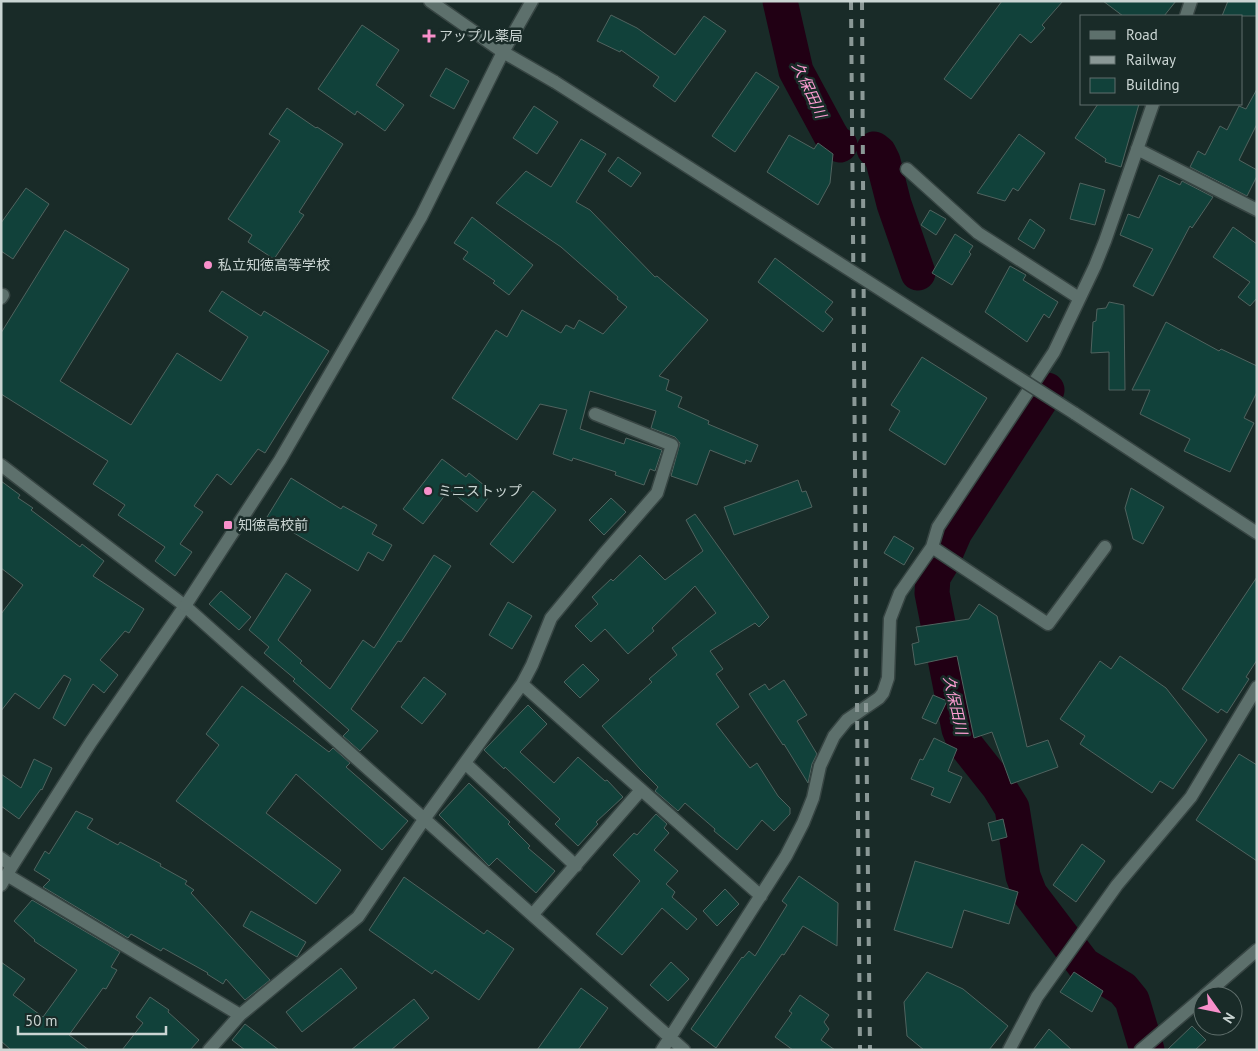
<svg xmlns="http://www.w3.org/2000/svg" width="1258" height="1051" viewBox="0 0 1258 1051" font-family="'PT Sans','Noto Sans JP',sans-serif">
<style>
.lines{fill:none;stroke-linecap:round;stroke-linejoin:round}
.river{stroke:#210014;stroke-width:35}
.building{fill:#11413a;stroke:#50635f}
.street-casing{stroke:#374543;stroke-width:15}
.secondary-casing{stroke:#374543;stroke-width:15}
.street{stroke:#5d706c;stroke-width:12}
.secondary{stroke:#5d706c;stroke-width:12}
.rail{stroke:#8a9896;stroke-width:4;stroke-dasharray:9 9;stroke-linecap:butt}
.secondary-bridge-casing{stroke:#374543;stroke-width:15;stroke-linecap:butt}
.secondary-bridge{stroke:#5d706c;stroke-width:12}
.poi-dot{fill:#f890cb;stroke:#192b28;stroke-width:2}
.labels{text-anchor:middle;stroke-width:5;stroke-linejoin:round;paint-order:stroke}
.poi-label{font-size:14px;fill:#cad5d3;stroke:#192b28;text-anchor:start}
.water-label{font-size:15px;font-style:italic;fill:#fa9cd1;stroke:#192b28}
</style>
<rect width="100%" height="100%" fill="#192b28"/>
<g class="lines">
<path class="river" d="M780 1 796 71 830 134 835 142 840 145
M874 149 879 153 883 161 894 204 918 273
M1047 390 955 532 941 564 933 577 932 593 959 729 965 744 999 787 1012 808 1023 876 1030 894 1084 965 1123 989 1132 1000 1147 1050"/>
</g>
<path class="building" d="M1002 1H1063L1042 25 1045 28 1031 43 1020 34 971 99 944 79Z
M1103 1H1176L1164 16H1123Z
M1228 1H1257V16H1222Z
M611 15 637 28 675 55 704 16 726 31 675 102 653 86 659 77 621 50 620 52 597 41Z
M362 25 399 50 376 85 404 105 385 131 357 111 355 115 318 89Z
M446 68 469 81 454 109 430 96Z
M756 72 779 87 735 152 712 136Z
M1257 89V124L1239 160 1257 170V176L1247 196 1190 167 1198 151 1205 155 1220 126 1227 130 1239 106 1246 109Z
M1098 104H1139L1121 167 1105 162 1106 159 1075 138Z
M534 106 558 122 537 154 513 138Z
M287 108 316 128 317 127 343 144 299 212 304 215 274 259 248 242 252 235 228 219 280 141 269 134Z
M1019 134 1045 153 1018 191 1013 188 1005 201 977 193Z
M789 135 814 149 818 143 833 154 830 183 818 205 767 172Z
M581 139 606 154 576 202 590 210 655 277 657 276 708 320 659 376 669 380 666 390 682 397 678 407 709 421 708 424 758 445 751 462 746 460 745 464 710 450 697 485 671 476 680 443 675 437 651 428 656 411 590 391 580 429 624 444 626 438 662 450 655 471 650 469 644 485 615 475 616 472 573 458 572 461 553 454 567 410 540 404 517 440 452 398 496 330 507 337 522 310 561 333 566 325 574 329 579 320 603 334 627 307 617 299 618 297 561 247 496 203 526 171 551 187Z
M618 157 641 173 631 187 608 171Z
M1159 175 1180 185 1182 181 1213 197 1192 228 1190 226 1153 296 1133 286 1153 249 1120 235 1128 214 1139 218Z
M1080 183 1105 190 1095 225 1070 219Z
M26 188 49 204 13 259 1 251V223Z
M930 210 946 219 936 235 921 225Z
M472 217 533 265 509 295 493 283 495 281 463 259 468 252 454 243Z
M1030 219 1045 230 1034 249 1018 239Z
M1233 227 1257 244V298L1250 306 1238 297 1250 282 1213 257Z
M65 230 129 269 60 381 131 425 177 353 221 381 248 337 209 311 222 291 261 316 264 311 329 351 265 453 258 449 231 485 217 474 194 506 203 512 180 544 192 552 175 576 155 561 165 547 118 515 125 505 93 484 108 461 1 394V333Z
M955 234 973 246 969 252 971 254 952 285 932 273Z
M775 258 833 302 825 312 833 319 823 332 758 282Z
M1010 266 1026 275 1023 280 1058 302 1049 318 1044 314 1027 342 985 312Z
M1109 302 1124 305 1125 390H1109V352L1091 353 1093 322 1096 321 1097 309 1106 308Z
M1166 322 1219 351 1221 349 1257 366V392L1244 418 1254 423 1230 472 1184 451 1190 439 1140 414 1150 390H1132Z
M922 357 987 398 945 465 889 430 900 411 891 405Z
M442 459 466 477 469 473 490 490 485 496 488 498 477 512 449 490 423 524 403 509Z
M291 478 341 509 343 506 377 525 372 534 392 545 383 561 368 552 358 571 267 517Z
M798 480 802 492 806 491 812 507 734 535 724 507Z
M1 481 20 495 18 498 33 508 31 510 80 547 82 544 104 561 93 576 144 609 129 633 125 631 100 660 118 675 104 693 93 684 65 726 53 718 71 679 64 675 39 709 15 693 1 711V614L23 585 1 568Z
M1131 488 1164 507 1143 544 1133 539 1125 508Z
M533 491 556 510 513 563 490 544Z
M611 498 626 512 604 535 589 520Z
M695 514 769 617 759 627 755 623 710 651 723 669 716 674 739 707 716 724 750 768 757 763 778 796 790 808V814L774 831 762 820 737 850 714 831 715 829 685 803 678 811 655 791 658 787 640 769 602 726 652 682 649 679 677 655 672 648 716 613 695 586 652 628 654 631 628 654 605 629 591 642 575 626 598 604 592 597 611 579 613 581 640 555 665 580 703 551 686 520Z
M894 536 914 548 904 565 884 553Z
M434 555 451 566 401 642 398 641 351 709 378 731 360 751 343 736 349 730 293 681 295 679 264 653 269 647 249 630 286 573 311 590 278 640 302 661 300 663 330 689 363 640 374 648Z
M1257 577V660L1246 677 1249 679 1227 713 1221 709 1218 713 1182 689Z
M221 591 251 617 239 630 209 604Z
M508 602 532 616 512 649 489 635Z
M979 604 997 616 1027 747 1048 740 1058 767 1011 784 992 732 974 738 957 656 915 665 912 644 919 642 916 627 969 619Z
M1120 656 1166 688 1207 740 1173 789 1160 781 1152 793 1080 744 1085 736 1060 719 1100 661 1111 669Z
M583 664 599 680 580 698 564 682Z
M424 677 446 694 422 724 401 707Z
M784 680 807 715 797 721 817 754 812 764 808 783 784 744 783 745 749 694 765 684 769 690Z
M242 686 329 752 333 748 350 763 346 767 408 821 382 850 296 774 266 813 341 870 316 904 176 801 219 745 206 734Z
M933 695 947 701 936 724 922 718Z
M528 705 547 724 520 752 554 783 578 757 605 781 607 780 623 797 596 822 598 824 578 846 555 824 560 819 505 767 504 769 484 750Z
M934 738 957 749 948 771 962 777 950 803 931 795 934 788 911 779 920 759 923 760Z
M1239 754 1257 765V861L1196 820Z
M34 759 52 768 42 790 41 789 19 819 1 806V774L21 788Z
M469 783 510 822 508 824 530 846 528 848 555 871 536 893 497 858 489 866 439 815Z
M76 811 93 819 87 828 118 845 120 842 161 864 160 866 187 881 185 884 194 890 191 893 270 980 245 1000 226 979 223 984 207 974 208 973 163 948 161 951 131 934 128 938 43 887 50 880 34 870 45 851 49 854Z
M656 814 667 824 664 828 669 833 654 850 678 871 666 884 675 892 672 897 697 919 687 930 662 908 622 955 596 934 640 881 613 855 634 833 637 835Z
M1003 819 1007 837 992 841 988 823Z
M1082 844 1105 861 1076 902 1053 885Z
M915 861 1018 892 1009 924 964 910 952 948 894 930Z
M799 876 838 903 837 946 803 926 784 955 782 954 716 1048 691 1029 742 957 743 958 749 951 755 956 787 905 782 901Z
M404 877 484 934 487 930 514 949 479 1000 435 970 432 974 369 930Z
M725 889 739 904 717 926 703 911Z
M32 900 120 952 111 967 117 970 106 989 103 988 69 1035 89 1050H11L1 1041V962L25 979 13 995 43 1017 77 970 34 941 35 940 14 921Z
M251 911 306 942 297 957 243 926Z
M671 962 689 979 668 1001 650 985Z
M341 968 357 988 302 1032 286 1012Z
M927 972 963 989 1008 1026 989 1050H924L907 1036 904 1002Z
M1074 972 1103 991 1092 1012 1060 992Z
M581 988 608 1008 578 1050H537Z
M800 995 829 1015 824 1022 829 1029 821 1040 835 1050H793L775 1037 792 1013 789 1011Z
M150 997 169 1010 168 1012 199 1040 190 1050H122L143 1023 136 1017Z
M414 999 429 1018 391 1050H351Z
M245 1024 279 1050H245L232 1040Z
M1192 1026 1206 1040 1195 1050H1167Z
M1049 1029 1072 1050H1033Z"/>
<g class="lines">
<defs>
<path id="street" d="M1186 16 1191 1
M1137 149 1257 210
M907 169 978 233 1079 298
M1 295H3L1 298
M1 465 185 606 684 1050
M932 547 1048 624 1105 547
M522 684 761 896
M465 763 576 866
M1 858 12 866
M7 875 240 1015
M1 885 12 866 91 742 185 606
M533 914 641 790
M1204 996 1257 950
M209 1050 240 1015 358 917 425 818 522 684 532 665 551 618 603 555 657 493 672 445 595 414
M662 1050 786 856 803 823 813 798 820 766 834 736 847 720 879 698 883 693 888 678 890 619 900 593 932 547 938 527 1054 352 1095 266 1105 241 1153 104
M1009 1050 1037 997 1117 885 1191 797 1257 687
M1141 1050 1203 997"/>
<path id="secondary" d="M430 1 503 52 555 82
M1074 413 1257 533
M185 606 280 460 421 217 503 52 532 1"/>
</defs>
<use href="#street" class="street-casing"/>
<use href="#secondary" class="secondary-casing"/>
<use href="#street" class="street"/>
<use href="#secondary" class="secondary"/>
<path class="rail" d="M851 1 860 1050
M862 1 866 708 870 1050"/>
<defs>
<path id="secondary-bridge" d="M555 82 1074 413"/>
</defs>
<use href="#secondary-bridge" class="secondary-bridge-casing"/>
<use href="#secondary-bridge" class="secondary-bridge"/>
</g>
<g class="poi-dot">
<path d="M426.5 28.5h5v5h5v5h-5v5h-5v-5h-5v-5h5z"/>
<circle cx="208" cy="265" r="5"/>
<circle cx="428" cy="491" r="5"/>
<rect x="223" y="520" width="10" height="10" rx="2.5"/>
</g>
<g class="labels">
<g class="poi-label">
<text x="439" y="41">アップル薬局</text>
<text x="218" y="270">私立知徳高等学校</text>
<text x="438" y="496">ミニストップ</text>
<text x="238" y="530">知徳高校前</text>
</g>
<g class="water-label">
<text transform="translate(809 90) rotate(65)" y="5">久保田川</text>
<text transform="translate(955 705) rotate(77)" y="5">久保田川</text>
</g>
</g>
<rect width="1258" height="1051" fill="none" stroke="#cad5d3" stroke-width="5"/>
<rect x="1080" y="15" width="162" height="90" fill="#192b28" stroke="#606f6c"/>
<rect x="1090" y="31" width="25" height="8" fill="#5d706c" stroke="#606f6c"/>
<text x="1126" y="40" font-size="15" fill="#cad5d3">Road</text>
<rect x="1090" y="56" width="25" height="8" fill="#8a9896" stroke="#606f6c"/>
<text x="1126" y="65" font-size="15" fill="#cad5d3">Railway</text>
<rect x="1090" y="78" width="25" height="15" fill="#11413a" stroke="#606f6c"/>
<text x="1126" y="90" font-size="15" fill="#cad5d3">Building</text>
<g transform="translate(1218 1011) rotate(123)"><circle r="24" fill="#192b28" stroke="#606f6c"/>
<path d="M0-4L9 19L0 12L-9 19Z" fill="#f890cb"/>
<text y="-8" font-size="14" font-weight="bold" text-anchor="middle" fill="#cad5d3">N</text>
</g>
<path d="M18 1026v8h148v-8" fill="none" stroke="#cad5d3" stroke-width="2.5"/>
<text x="25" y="1026" font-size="15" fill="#cad5d3" stroke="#192b28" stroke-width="4" paint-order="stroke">50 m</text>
</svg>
